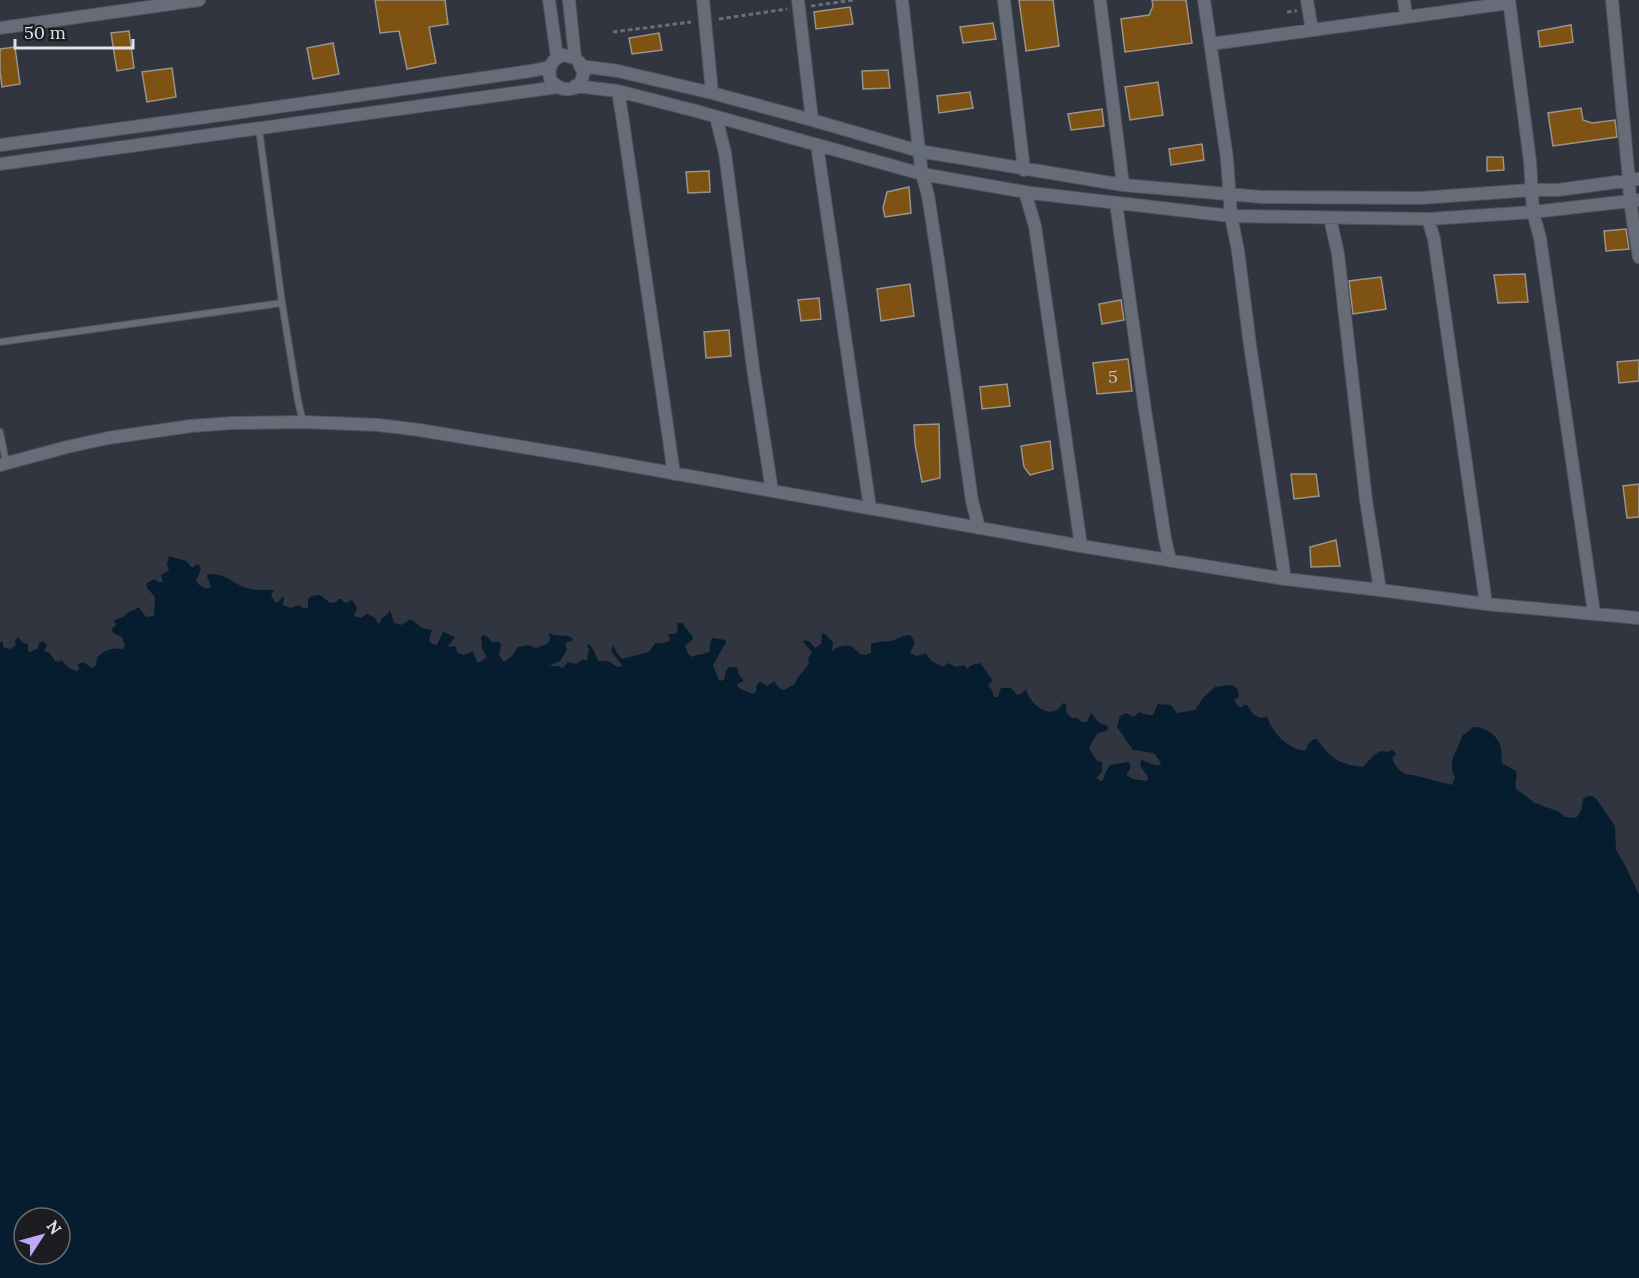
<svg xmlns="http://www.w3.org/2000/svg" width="1639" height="1278" viewBox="0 0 1639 1278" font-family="Lora,serif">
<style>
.water{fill:#061c2f;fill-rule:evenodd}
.building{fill:#7d5212;stroke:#9c9389;stroke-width:1.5}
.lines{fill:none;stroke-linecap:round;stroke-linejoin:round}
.lane-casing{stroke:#50545d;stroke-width:8}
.street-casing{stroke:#50545d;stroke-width:14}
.path{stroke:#6a6e77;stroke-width:3;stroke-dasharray:4.5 3;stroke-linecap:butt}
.lane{stroke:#676d78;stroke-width:6}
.street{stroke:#676d78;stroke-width:12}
.labels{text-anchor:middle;stroke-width:5;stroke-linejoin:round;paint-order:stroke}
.number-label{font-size:18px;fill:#c7bfb3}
</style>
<rect width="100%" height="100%" fill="#30353f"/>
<path class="water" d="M169 556 186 561 192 568 198 564 201 569 196 581C199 586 206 591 211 587L207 576 208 574C227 573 233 585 250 589 258 591 266 589 274 590L271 595 275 602 278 603 282 597H284L283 605C294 610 290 607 299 605L303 608H308V599L311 596 320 595 330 603 336 602 339 599H342L343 602 347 603 350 600 353 601 357 608 354 616 361 618 367 614 375 618 379 625 382 618 388 614 390 610 394 623 401 625 409 620H412L422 628 432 630 429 640 432 644 437 645 443 632 455 637 454 639 447 647 453 646 456 647 457 653 464 655 473 651 477 662H480L487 657 482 648 481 637 483 635 488 637 492 642H499L501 644 499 655 504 662 512 656 518 647 528 645 536 648 547 644 550 640 549 633C556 637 564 634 571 637L573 640 565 643 567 650 560 661 549 666H558L563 668 568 662 576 664 582 660H587L589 649 587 645 589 644 594 651 598 661H608L617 667 622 666 621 664 611 651 613 645 617 653 622 659 649 652C659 637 655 646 668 642L670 640 668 634H675L678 630 677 623H682L693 637V639L685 646 688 654 692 657C698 654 706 655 710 651V644L712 638 725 640 726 642 713 665 719 681 724 680 726 671 729 667H737L739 675 743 679V682H741L737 685 739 688 752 694 756 692 757 684 761 682 767 686 774 681 779 688 784 690 795 684 796 680 809 664 808 658 811 654 812 652 803 642 805 640 810 642 815 648 821 644 822 634 824 633 833 642 832 650 833 651 836 648C841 646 847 644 852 647 860 652 859 658 871 653V644C878 641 884 642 891 641 898 639 903 635 910 635L915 642 910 653 917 656 926 653C930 661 935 664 944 667L947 663 956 667 964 665 967 669 972 665 980 663 992 679V681L988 686 992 690 994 697H998L1001 688H1011L1017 695 1021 694 1026 689C1029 704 1052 723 1063 703L1066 704V712L1072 718H1077L1082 722H1087L1091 713 1093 715 1098 722 1107 726 1109 728 1107 730 1097 734 1089 748 1097 761 1102 762V772L1096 778 1101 781 1103 780 1105 773 1110 765 1128 762 1130 764V769L1126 775 1133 779 1147 781 1148 777 1141 767 1140 762 1142 760C1148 762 1153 766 1160 765L1161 763 1154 753C1147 753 1141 750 1133 750L1117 727 1120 716 1126 713 1134 717 1139 712 1148 715H1153L1158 704 1171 705 1177 713 1195 710 1203 698 1215 687 1229 685 1234 686 1238 690 1239 697 1234 700 1237 705 1241 708 1244 705H1247L1253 714 1260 718 1266 717 1268 718C1271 732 1291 752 1306 750L1308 744 1314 739H1317C1330 758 1340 765 1363 767L1373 756 1380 751 1387 752 1393 750 1396 754 1392 758C1395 767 1403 776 1413 775L1452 785 1455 777C1446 762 1458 751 1462 736L1469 731 1473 727C1480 727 1485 729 1491 733 1503 743 1501 749 1502 763L1516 771C1518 777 1514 783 1516 789L1535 803 1557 811 1565 817 1576 818 1581 811 1583 799 1588 796H1593L1597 800 1615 826 1616 850 1626 867 1639 895V1278H0V642H3V647L10 649 16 645 15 641 18 637 23 643 28 644V651L31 652 38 648 39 643 43 641 47 645 44 652H49L55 661 58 662 62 660C65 666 71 670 77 671L79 669 78 664 83 662 92 668 96 665 97 658C103 651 112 647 122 649L125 646 122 637 115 634 111 630 116 625 114 620 123 617 130 611 135 610 136 608H139L146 617 154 616 155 597 147 588 146 584 154 579 159 582H163L161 575 169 570 167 565ZM24 1218H60V1254H24Z"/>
<path class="building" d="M375 0H445L448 24 429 27 436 63 407 69 399 31 380 33Z
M1019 0H1053L1059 46 1026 51Z
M1152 0H1186L1192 43 1125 52 1121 19 1149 15 1153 6Z
M850 7 853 24 816 29 814 12Z
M993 23 996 39 963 43 960 27Z
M1571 25 1573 42 1540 47 1538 31Z
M129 31 134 68 117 71 111 33Z
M659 33 662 50 632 54 629 38Z
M333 43 339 74 313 79 307 48Z
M15 47 20 84 2 87 0 71V49Z
M172 68 176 97 147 102 142 72Z
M888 70 890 88 863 89 862 71Z
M1158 82 1163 115 1130 120 1125 87Z
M970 92 973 108 939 113 937 96Z
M1581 108 1583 120 1592 123 1615 120 1617 137 1553 146 1548 113Z
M1102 109 1104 126 1071 130 1068 114Z
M1202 144 1204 160 1171 165 1169 149Z
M1487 157H1503L1504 170 1487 171Z
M709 171 710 192 688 193 686 172Z
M909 187 911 213 885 217 883 208 887 192Z
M1626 229 1629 249 1606 251 1604 231Z
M1525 274 1528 302 1498 303 1494 275Z
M1381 277 1386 309 1353 314 1349 281Z
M910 284 914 316 881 321 877 289Z
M819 298 821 319 801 321 798 300Z
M1121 300 1124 320 1102 324 1099 304Z
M729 330 731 356 706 358 704 332Z
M1128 359 1132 391 1097 394 1093 363Z
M1639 360V381L1619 383 1617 362Z
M1007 384 1010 406 982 409 980 387Z
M939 424 940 478 922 482 915 444 914 425Z
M1050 441 1053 469 1030 475 1024 467 1021 446Z
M1291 474H1316L1319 496 1294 499Z
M1639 484V517L1627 518 1623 486Z
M1336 540 1340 566 1311 567 1310 547Z"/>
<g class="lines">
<defs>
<path id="lane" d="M259 129 282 303 298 401 303 422
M0 342 282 303
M0 432 6 463"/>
<path id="street" d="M549 0 557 57
M569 0 575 58
M703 0 712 93
M798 0 812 120
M902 0 919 151 922 174 928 195 938 260 972 501 979 528
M1004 0 1024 170
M1100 0 1123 185
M1204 0 1227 159 1231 216 1238 251 1250 345 1285 579
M1307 0 1312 30
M1404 0 1406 16
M1509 0 1530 161 1533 212 1540 238 1594 613
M1612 0 1629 180C1629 206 1635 231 1639 257
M0 28 199 0
M1211 44 1509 3
M563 55 575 58 583 66H580L584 72 580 84 575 86V88C564 91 556 88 550 79 548 67 552 59 563 55Z
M580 66 618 71 712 93 812 120 919 151 1123 185 1262 197 1421 198 1531 190H1558L1639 179
M575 86 618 91 696 111 922 174 1031 193 1231 216 1428 219 1533 212 1639 200
M618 91 622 115 674 474
M716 117 725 153 753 368 772 491
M0 145 235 113 531 71 550 67
M817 145 870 508
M0 164 558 87
M1025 192 1035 226 1081 546
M1116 203 1145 410 1165 539 1170 560
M1330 218 1338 254 1366 500 1380 590
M1428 219 1434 239 1486 604
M0 465 67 447 108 438 191 426 232 423 303 422 379 425 419 430 577 456 1081 546 1285 579 1380 590 1486 604 1639 618"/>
</defs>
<use href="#lane" class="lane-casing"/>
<use href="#street" class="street-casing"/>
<path class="path" d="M811 6 854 0
M1287 12 1297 11
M719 19 787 9
M613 32 691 22"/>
<use href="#lane" class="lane"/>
<use href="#street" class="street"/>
</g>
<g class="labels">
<g class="number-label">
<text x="1113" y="383">5</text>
</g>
</g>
<g transform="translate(42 1236) rotate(54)"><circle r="28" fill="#1b1d21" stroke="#6a6c71" stroke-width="1.5"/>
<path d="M0-4.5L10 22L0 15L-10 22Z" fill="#c0a8f4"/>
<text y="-9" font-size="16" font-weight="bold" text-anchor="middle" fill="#e0e3e9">N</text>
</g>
<path d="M15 39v9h118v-9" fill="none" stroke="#e0e3e9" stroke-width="3"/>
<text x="24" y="39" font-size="18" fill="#e0e3e9" stroke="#1b1d21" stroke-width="4.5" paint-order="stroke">50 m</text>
</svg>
